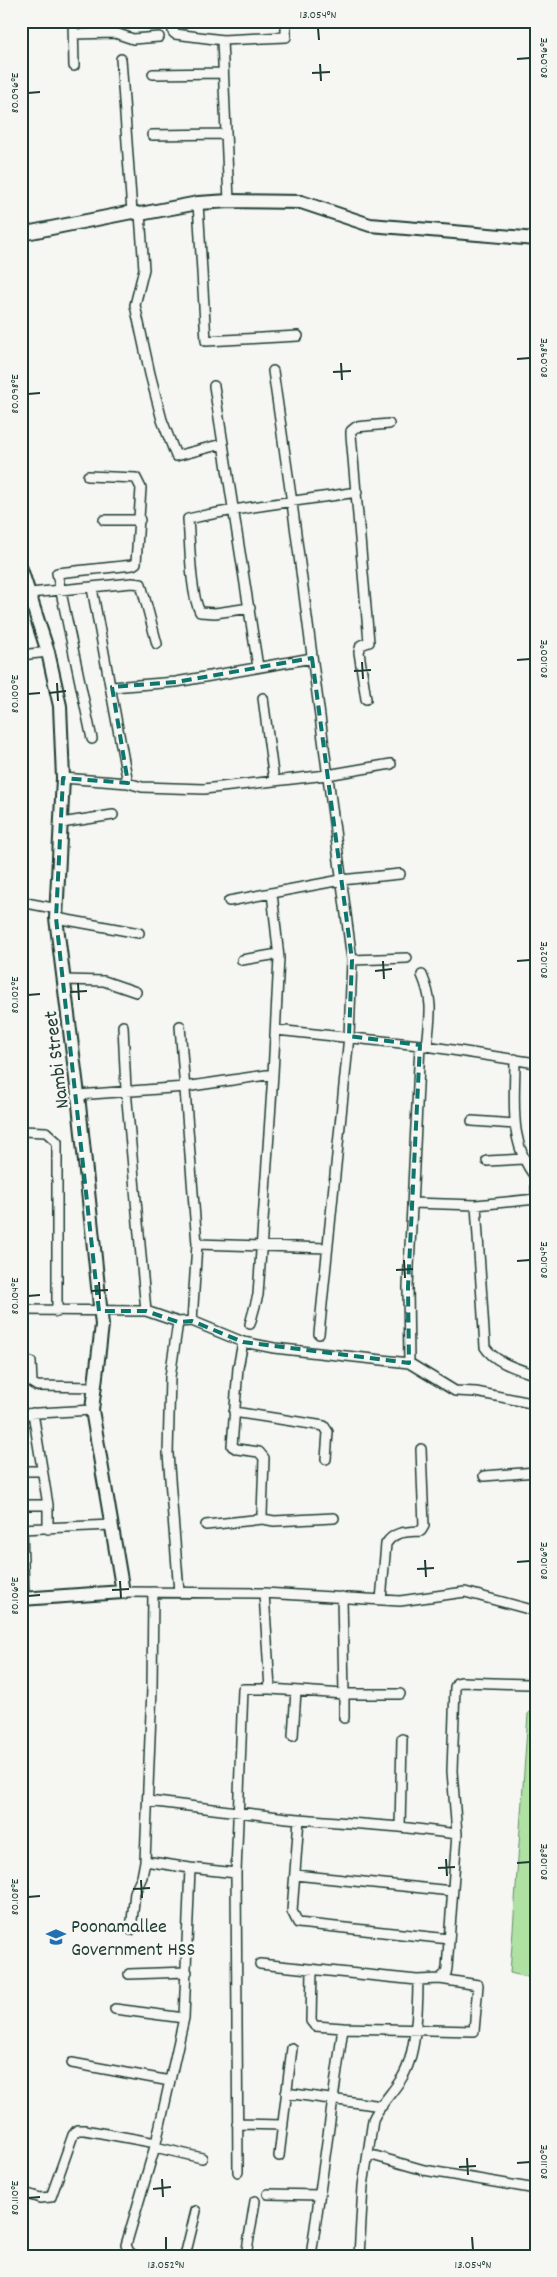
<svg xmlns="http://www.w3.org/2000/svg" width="557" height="2277" viewBox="0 0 557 2277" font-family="Dekko,sans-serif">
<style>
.green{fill:#aee1a2;stroke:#668f6b}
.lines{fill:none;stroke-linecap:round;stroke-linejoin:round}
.street-casing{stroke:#1f3d34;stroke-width:12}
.secondary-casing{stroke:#1f3d34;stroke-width:16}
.street{stroke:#f6f6f2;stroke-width:9}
.secondary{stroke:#f6f6f2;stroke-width:12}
.marked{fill:none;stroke:#0f766e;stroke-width:4;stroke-dasharray:10 6;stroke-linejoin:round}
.ticks{fill:none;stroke:#1f3d34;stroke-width:2}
.labels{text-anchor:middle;stroke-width:5;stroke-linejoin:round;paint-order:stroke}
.street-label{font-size:20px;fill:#1f3d34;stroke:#f6f6f2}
.poi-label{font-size:20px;fill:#1f3d34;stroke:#f6f6f2;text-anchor:start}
.neatline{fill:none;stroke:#1f3d34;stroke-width:2}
.ticks-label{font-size:12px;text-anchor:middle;fill:#1f3d34}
</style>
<rect width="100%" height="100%" fill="#f6f6f2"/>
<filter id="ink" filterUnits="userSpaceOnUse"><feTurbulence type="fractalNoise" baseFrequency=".02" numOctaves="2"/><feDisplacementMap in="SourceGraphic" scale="10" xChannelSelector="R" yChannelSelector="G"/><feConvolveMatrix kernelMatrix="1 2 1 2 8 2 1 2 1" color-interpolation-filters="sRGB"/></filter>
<g filter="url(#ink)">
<path class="green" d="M536 1706V1979L510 1973 528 1714Z"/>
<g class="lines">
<defs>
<path id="street" d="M73 21 74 66
M173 21V32L175 34 223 40
M74 34 115 33 133 39 159 37
M121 59 132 212
M153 74 223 73
M152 135 225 134
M229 201 222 40 286 37V21
M198 203 206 341 298 336
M140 214 144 269 135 305 150 374 162 420 176 456 222 444
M273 371 292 503 352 960 349 1036 319 1334
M214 386 258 667
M88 476 136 478 141 488 136 563 133 565 57 573 92 739
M104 520H140
M92 588 128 783
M30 593 132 583 141 584 157 644
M250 608 215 613 200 612C190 594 190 541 188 519 244 506 300 501 357 492
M21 655 48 652
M112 687 176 682 312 658
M263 698 274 781
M366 699 359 652 361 645 369 642 351 435V431L356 427 389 424
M63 778 128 783 142 787 204 789 327 775 391 764
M61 823 113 815
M229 901 341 880 400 874
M21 902 58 909
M56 918 139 933
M242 960 278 954
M352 960 407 958
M422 975C434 1003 430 1016 427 1046
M64 980 104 981 136 992
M123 1026 126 1090 146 1311
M180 1026 197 1244 192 1321
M276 1030 420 1045 536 1063
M515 1059C515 1101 508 1143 536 1178
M78 1095 185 1087 273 1074
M472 1121 515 1124
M21 1131 46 1132 57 1142V1312
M487 1161 523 1159
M536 1177V1193
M412 1203 476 1205 536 1199
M476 1205 485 1347C495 1363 519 1369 536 1375
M197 1244 327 1248
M21 1310 146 1311 178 1322 192 1321 243 1342 274 1348 409 1363 455 1391 476 1392 531 1403 536 1414
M178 1322 170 1377 168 1454 179 1592
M250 1324 258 1295 273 1074 279 958 272 893
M243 1342 238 1368 232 1446 237 1449 259 1452 264 1458 262 1515 263 1519 274 1521 334 1518
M21 1359 31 1362 32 1383 37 1386 95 1387
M409 1363 408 1287 420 1045
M234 1412 324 1426 328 1432 326 1459
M33 1413 48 1505V1529
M21 1414 92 1410
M21 1471H42
M484 1476 536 1472
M21 1505H48
M206 1525 263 1519
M21 1529 112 1525
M22 1529 24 1599
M123 1592 264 1593 400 1601 465 1592 536 1611
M381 1600 386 1544C394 1531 406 1532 421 1531L424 1526 421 1449
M270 1689 344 1694 342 1597
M344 1718V1694H400
M293 1736 296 1691
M148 1801 287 1818 400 1827 402 1739
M299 1819 292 1911 298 1923 449 1939
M400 1827 457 1834
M190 1868 236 1873
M295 1875 452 1891
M131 1930 135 1892 142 1877 145 1861
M260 1964 417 1980 440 1979 446 1973 447 1968 457 1834 452 1771 455 1687 457 1683 462 1682 528 1684
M312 1969 311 2021 315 2026 343 2028
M129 1974 187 1972
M115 2009 184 2018
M72 2063 170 2081
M286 2093 382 2106
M237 2124 283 2125
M155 2147 202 2158
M368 2154 424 2170 536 2189
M279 2156 292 2048
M238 2172 236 1873 243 1689H270L264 1593
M21 2192 40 2198 51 2197 73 2135 77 2130H85L156 2143
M268 2194 319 2195
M223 2255 225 2256
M135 2256 129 2252 126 2245 156 2143 184 2018 190 1868 145 1861 152 1688 153 1592
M185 2256 196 2211
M246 2256 255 2201
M311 2256 343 2028 474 2031 478 1985 440 1979
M359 2256 363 2186 373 2120C377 2108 396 2089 403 2076 416 2054 418 2006 418 1980"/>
<path id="secondary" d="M21 234 132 212 140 214 198 203 229 201 301 202 370 225 536 239
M21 569 48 652 60 706 63 778 56 918 78 1095 102 1325 92 1410 123 1592 21 1599"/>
</defs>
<use href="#street" class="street-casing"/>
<use href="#secondary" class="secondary-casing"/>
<use href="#street" class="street"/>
<use href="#secondary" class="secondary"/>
</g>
</g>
<path class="marked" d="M312 658 352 960 349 1036 420 1045 408 1287 409 1363 243 1342 192 1321 178 1322 146 1311H99L56 918 63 778 128 783 112 687 176 682Z"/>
<path class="ticks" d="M318 28 319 40M517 59 530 58M320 64 321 81M312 73 330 72M28 93 40 92M517 359 530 358M341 363 342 380M333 372 351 371M28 394 40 393M517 660 530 659M362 662 363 679M354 671 371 670M57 683 58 701M49 693 66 691M28 694 40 693M383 961 384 979M517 961 530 960M375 971 392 969M78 983 79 1000M70 992 87 991M28 995 40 994M404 1260 405 1278M517 1261 530 1260M396 1270 413 1269M99 1282 100 1299M91 1291 108 1290M28 1296 40 1295M425 1560 426 1577M517 1562 530 1561M417 1569 434 1568M120 1581 121 1598M112 1590 129 1589M28 1596 40 1595M446 1859 447 1876M517 1863 530 1862M438 1868 455 1867M141 1880 142 1898M133 1889 150 1888M28 1897 40 1896M467 2158 468 2175M517 2163 530 2162M459 2167 476 2166M162 2179 163 2197M153 2189 171 2187M28 2198 40 2197M166 2237V2250M472 2237 473 2250"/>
<defs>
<symbol id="school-bare" viewBox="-9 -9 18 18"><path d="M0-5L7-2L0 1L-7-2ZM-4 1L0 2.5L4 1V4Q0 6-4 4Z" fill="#1f6fb2" stroke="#f6f6f2" stroke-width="2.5" paint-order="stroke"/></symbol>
</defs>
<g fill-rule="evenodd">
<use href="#school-bare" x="42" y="1923" width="28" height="28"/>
</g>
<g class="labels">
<g class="street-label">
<text transform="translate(55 1060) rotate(-97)" y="7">Nambi Street</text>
</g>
<g class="poi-label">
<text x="71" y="1932">Poonamallee<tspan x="71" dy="23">Government HSS</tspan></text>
</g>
</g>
<rect width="557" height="2277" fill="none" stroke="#f6f6f2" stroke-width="55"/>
<rect x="28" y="28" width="502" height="2222" class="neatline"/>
<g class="ticks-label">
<text x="318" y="18">13.054°N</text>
<text transform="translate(543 58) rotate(-90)" y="4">80.096°E</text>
<text transform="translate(14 93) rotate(-90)" y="4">80.096°E</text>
<text transform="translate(543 358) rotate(-90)" y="4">80.098°E</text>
<text transform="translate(14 394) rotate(-90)" y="4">80.098°E</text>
<text transform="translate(543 659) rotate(-90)" y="4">80.100°E</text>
<text transform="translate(14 694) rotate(-90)" y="4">80.100°E</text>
<text transform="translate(543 960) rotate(-90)" y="4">80.102°E</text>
<text transform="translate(14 995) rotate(-90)" y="4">80.102°E</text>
<text transform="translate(543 1260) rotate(-90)" y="4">80.104°E</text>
<text transform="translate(14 1296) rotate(-90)" y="4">80.104°E</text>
<text transform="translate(543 1561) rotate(-90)" y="4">80.106°E</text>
<text transform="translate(14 1596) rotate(-90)" y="4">80.106°E</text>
<text transform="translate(543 1862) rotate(-90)" y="4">80.108°E</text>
<text transform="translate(14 1897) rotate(-90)" y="4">80.108°E</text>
<text transform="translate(543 2162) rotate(-90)" y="4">80.110°E</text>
<text transform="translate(14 2198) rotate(-90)" y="4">80.110°E</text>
<text x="166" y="2268">13.052°N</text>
<text x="473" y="2268">13.054°N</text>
</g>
</svg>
